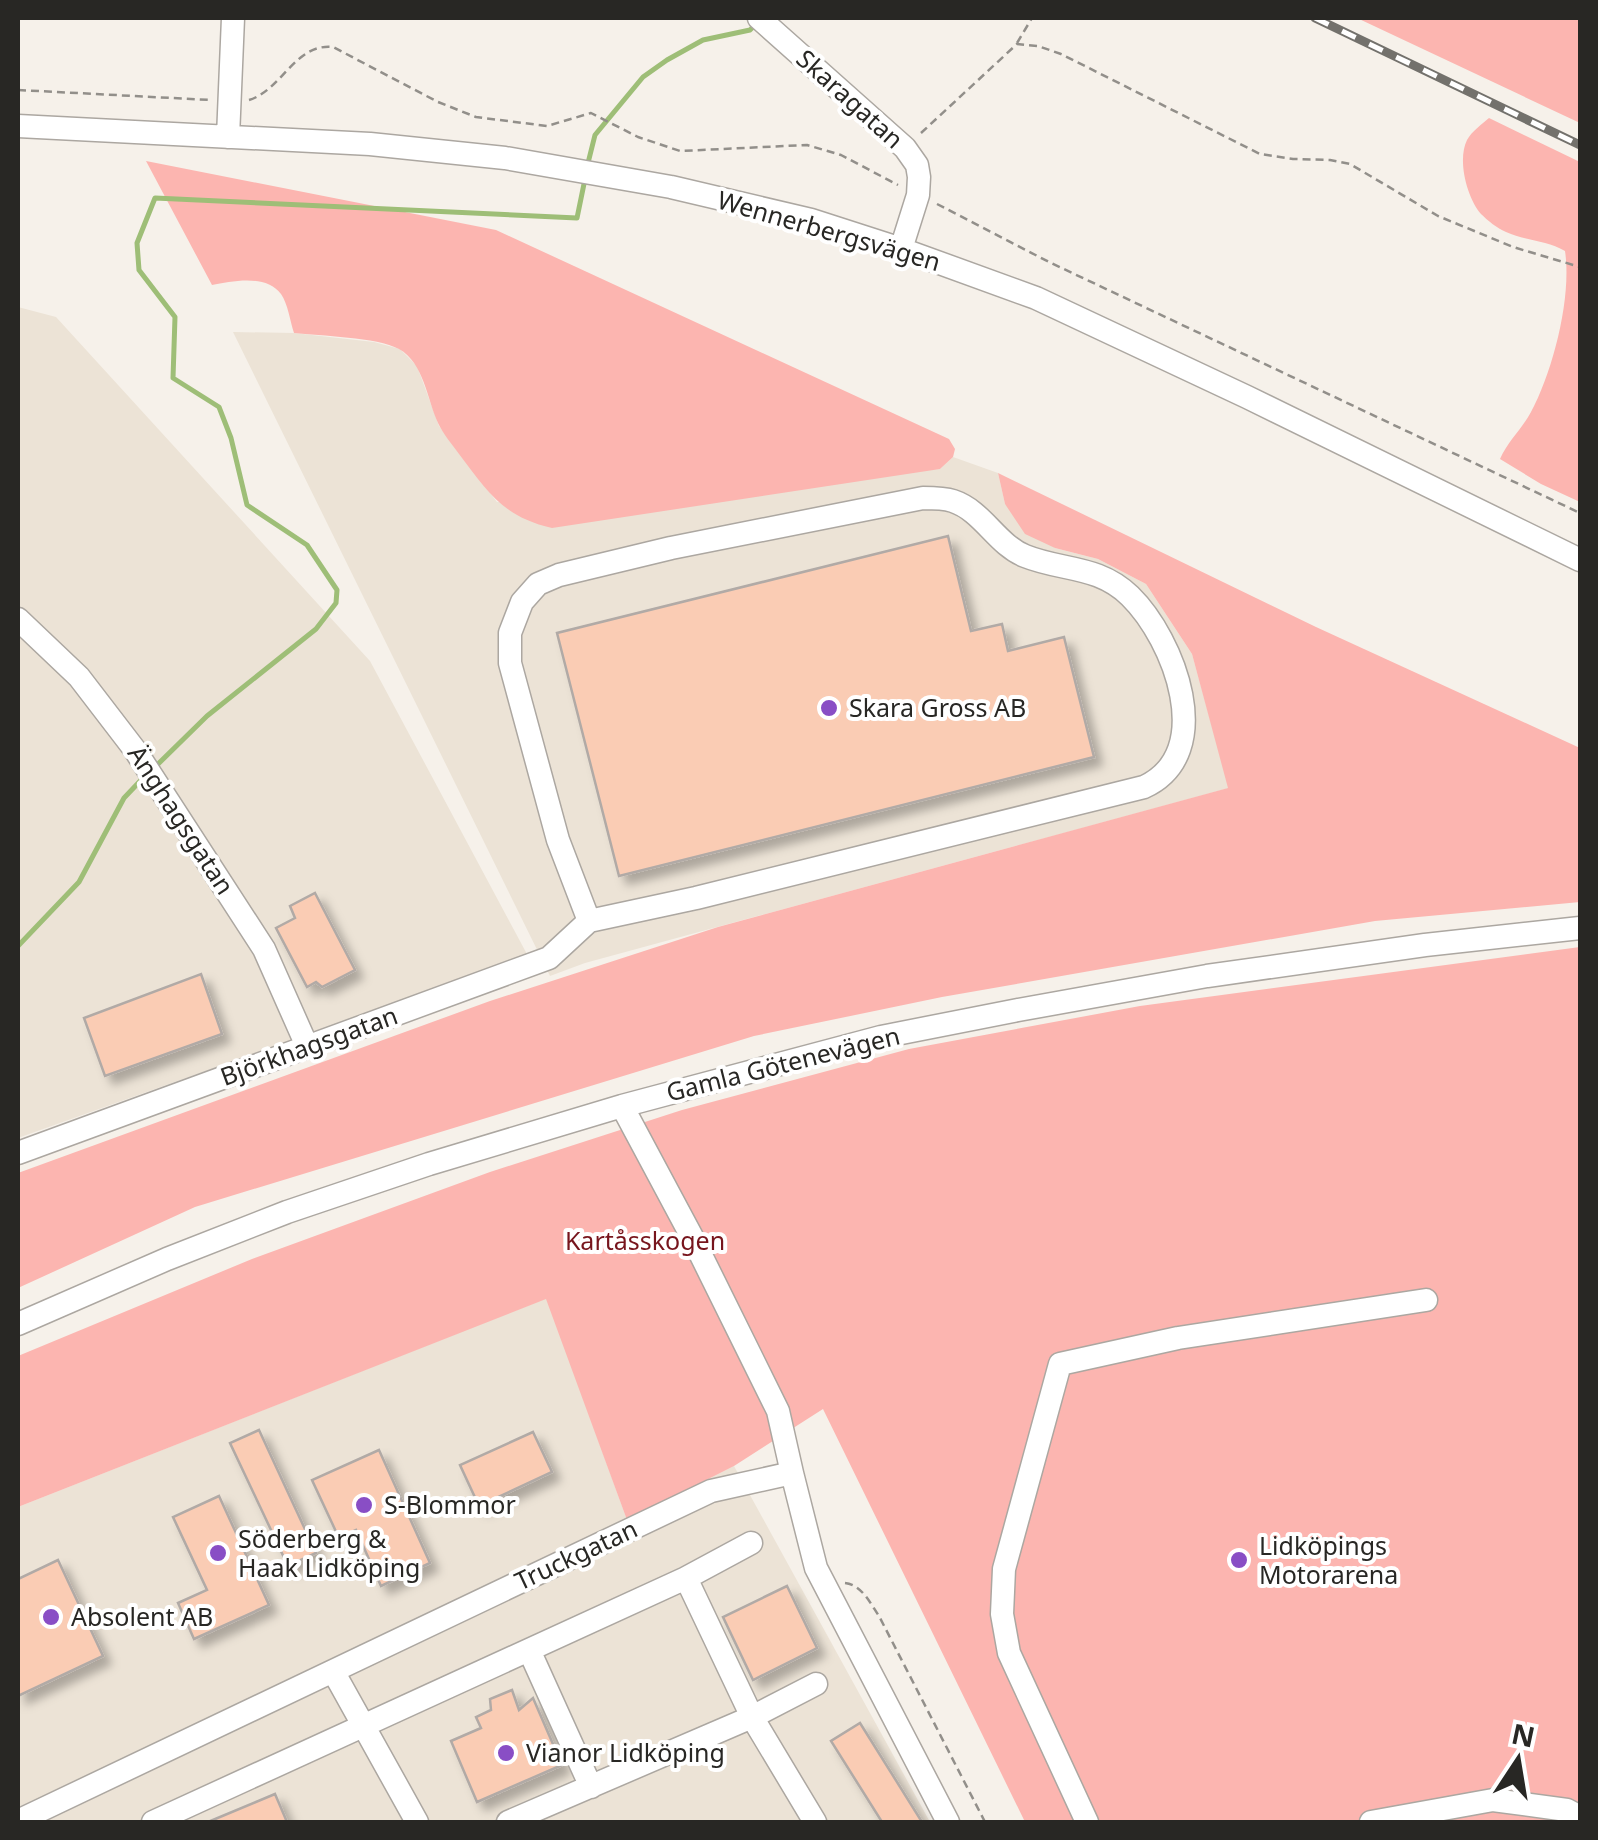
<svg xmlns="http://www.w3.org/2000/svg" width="1598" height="1840" viewBox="0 0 1598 1840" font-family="'Noto Sans',sans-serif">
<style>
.built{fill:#ece3d6}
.green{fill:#fcb5b0}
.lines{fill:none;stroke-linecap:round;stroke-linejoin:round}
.stream{stroke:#9ebe77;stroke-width:5}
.building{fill:#faccb4;stroke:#b1aaa6;stroke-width:2.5;filter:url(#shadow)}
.minor-casing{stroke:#aca7a1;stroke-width:25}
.path{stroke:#928f8a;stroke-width:2.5;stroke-dasharray:8 5;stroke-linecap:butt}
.minor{stroke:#fff;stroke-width:22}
.rail-casing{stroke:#73716c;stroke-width:9}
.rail{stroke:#fff;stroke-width:5;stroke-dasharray:15;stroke-linecap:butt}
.poi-dot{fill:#894ec5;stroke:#fff;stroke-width:4}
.labels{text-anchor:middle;stroke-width:8;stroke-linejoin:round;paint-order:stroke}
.street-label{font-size:25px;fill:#282724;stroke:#fff}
.poi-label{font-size:25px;fill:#282724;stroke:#fff;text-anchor:start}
.park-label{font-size:25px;fill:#77151d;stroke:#fff}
</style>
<defs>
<filter id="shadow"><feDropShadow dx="8" dy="8" stdDeviation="5" flood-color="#0004"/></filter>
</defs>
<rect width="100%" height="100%" fill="#f6f1ea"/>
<path class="built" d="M18 307 56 317 370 661 528 956 18 1138Z
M233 332 294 333 374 342 400 349 417 366 439 426 497 502 940 469 953 457 998 473 1005 504 1055 548 1098 559 1146 584 1192 654 1229 788 585 963 550 976Z
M547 1298 627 1520 734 1466 930 1822H18V1507Z"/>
<path class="green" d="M1357 18H1580V123Z
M1489 118 1580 162V502L1541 484 1500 459C1508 441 1522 429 1531 412 1553 371 1572 297 1565 251 1547 240 1526 241 1506 232 1498 229 1487 220 1481 214 1467 198 1457 160 1467 140 1472 131 1482 124 1489 118Z
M146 161 496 230 949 439 955 449 953 457 940 469 552 528C503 517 488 492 459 454 452 444 443 434 438 423 427 399 424 363 399 349 377 337 320 336 294 333 290 321 288 304 281 294 266 274 233 281 212 285Z
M998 473 1316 627 1580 748V902L1375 921 942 997 754 1036 195 1207 18 1288V1173L490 1001 718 927 1228 788 1192 654 1146 584 1098 559 1055 548 1025 534 1005 504Z
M1580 947V1822H1025L823 1409 734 1466 627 1520 546 1299 18 1507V1356L252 1259 490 1172 682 1110 909 1049 1140 1006Z"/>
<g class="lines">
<path class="stream" d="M588 163 595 135 643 77 667 60 703 40 750 30 754 26
M155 767 207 716 316 629 336 603 337 590 307 545 247 505 231 438 219 407 173 378 175 317 139 270 137 243 155 198 577 218 585 179
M18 946 79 882 124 798 143 778"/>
</g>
<path class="building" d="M948 536 971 631 1002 624 1008 651 1064 637 1094 757 619 876 557 633Z
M315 893 355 970 322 987 316 982 307 987 276 928 295 918 290 906Z
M201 974 222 1034 105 1076 84 1018Z
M259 1430 316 1553 288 1566 230 1443Z
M533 1432 552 1472 479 1506 460 1465Z
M379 1450 430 1563 381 1586 356 1530 339 1538 312 1480Z
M219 1496 269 1605 194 1639 178 1603 207 1590 173 1517Z
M58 1560 103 1656 18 1696V1579Z
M787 1586 817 1648 753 1680 723 1617Z
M512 1690 519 1710 533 1698 562 1765 477 1802 451 1741 481 1728 476 1717 491 1710 490 1699Z
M860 1723 922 1822H882L831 1741Z
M275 1794 287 1822H208Z"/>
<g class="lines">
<defs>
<path id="minor" d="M759 18 905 148 917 165 919 177 918 195 901 249
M18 126 370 144 505 158 671 187 811 220 901 249 1036 298 1247 397 1580 560
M228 137 233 18
M923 498C932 498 944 498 953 501 983 511 996 544 1025 556 1062 571 1098 565 1130 596 1174 639 1218 753 1144 787L696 898 589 921 558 840 510 663V633L522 602 538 584 559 575 671 548Z
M18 619 79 677 135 750 264 949 307 1046
M622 1106 692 1237 778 1411 792 1473
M18 1153 549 958 589 921
M18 1324 167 1259 287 1212 429 1164 622 1106 881 1037 1018 1010 1207 976 1425 945 1580 928
M686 1578 751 1543
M529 1650 591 1787
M333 1671 417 1822
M18 1821 711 1491 792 1473 816 1568 948 1822
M153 1822 686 1578 752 1717 816 1684
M508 1822 752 1717 815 1822
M1087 1822 1009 1653 1002 1614 1004 1569 1060 1364 1178 1338 1426 1300
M1371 1822 1493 1800 1567 1810 1580 1817"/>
</defs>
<use href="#minor" class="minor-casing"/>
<path class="path" d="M1017 43 1032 18
M18 90 211 100
M249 100C282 90 295 43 333 47L438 102 476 117 547 126 591 113 638 137 680 151 807 145 841 155 898 185
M921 133 1017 44 1038 46 1061 54 1260 154 1293 159 1330 160 1350 164 1438 216 1513 247 1580 267
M937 204 1049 262 1580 513
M845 1583C862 1585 870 1603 879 1616L985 1822"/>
<use href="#minor" class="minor"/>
<defs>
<path id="rail" d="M1315 18 1580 145"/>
</defs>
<use href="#rail" class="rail-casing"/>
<use href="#rail" class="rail"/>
</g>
<g class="poi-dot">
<circle cx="829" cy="708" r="10"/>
<circle cx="364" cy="1505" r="10"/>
<circle cx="218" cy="1553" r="10"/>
<circle cx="1239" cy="1560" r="10"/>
<circle cx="51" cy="1617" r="10"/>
<circle cx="506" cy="1753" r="10"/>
</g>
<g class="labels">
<g class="street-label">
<text transform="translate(850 99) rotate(42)" y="9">Skaragatan</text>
<text transform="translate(829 231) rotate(16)" y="9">Wennerbergsvägen</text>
<text transform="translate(181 820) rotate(57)" y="9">Änghagsgatan</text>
<text transform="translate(309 1046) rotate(-20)" y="9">Björkhagsgatan</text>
<text transform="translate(783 1064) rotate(-14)" y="9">Gamla Götenevägen</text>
<text transform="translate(576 1555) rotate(-25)" y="9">Truckgatan</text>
</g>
<g class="poi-label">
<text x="849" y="717">Skara Gross AB</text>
<text x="384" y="1514">S-Blommor</text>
<text x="238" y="1548">Söderberg &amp;<tspan x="238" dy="29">Haak Lidköping</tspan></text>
<text x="1259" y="1555">Lidköpings<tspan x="1259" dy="29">Motorarena</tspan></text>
<text x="71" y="1626">Absolent AB</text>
<text x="526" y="1762">Vianor Lidköping</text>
</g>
<g class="park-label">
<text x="645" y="1250">Kartåsskogen</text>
</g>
</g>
<rect width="1598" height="1840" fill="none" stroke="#282724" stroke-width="40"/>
<g transform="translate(1518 1760) rotate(12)" stroke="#ffffff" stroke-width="8" paint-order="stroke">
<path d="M0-8L18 38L0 25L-18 38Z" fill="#282724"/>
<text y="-15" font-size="28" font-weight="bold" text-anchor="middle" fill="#282724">N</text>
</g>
</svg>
